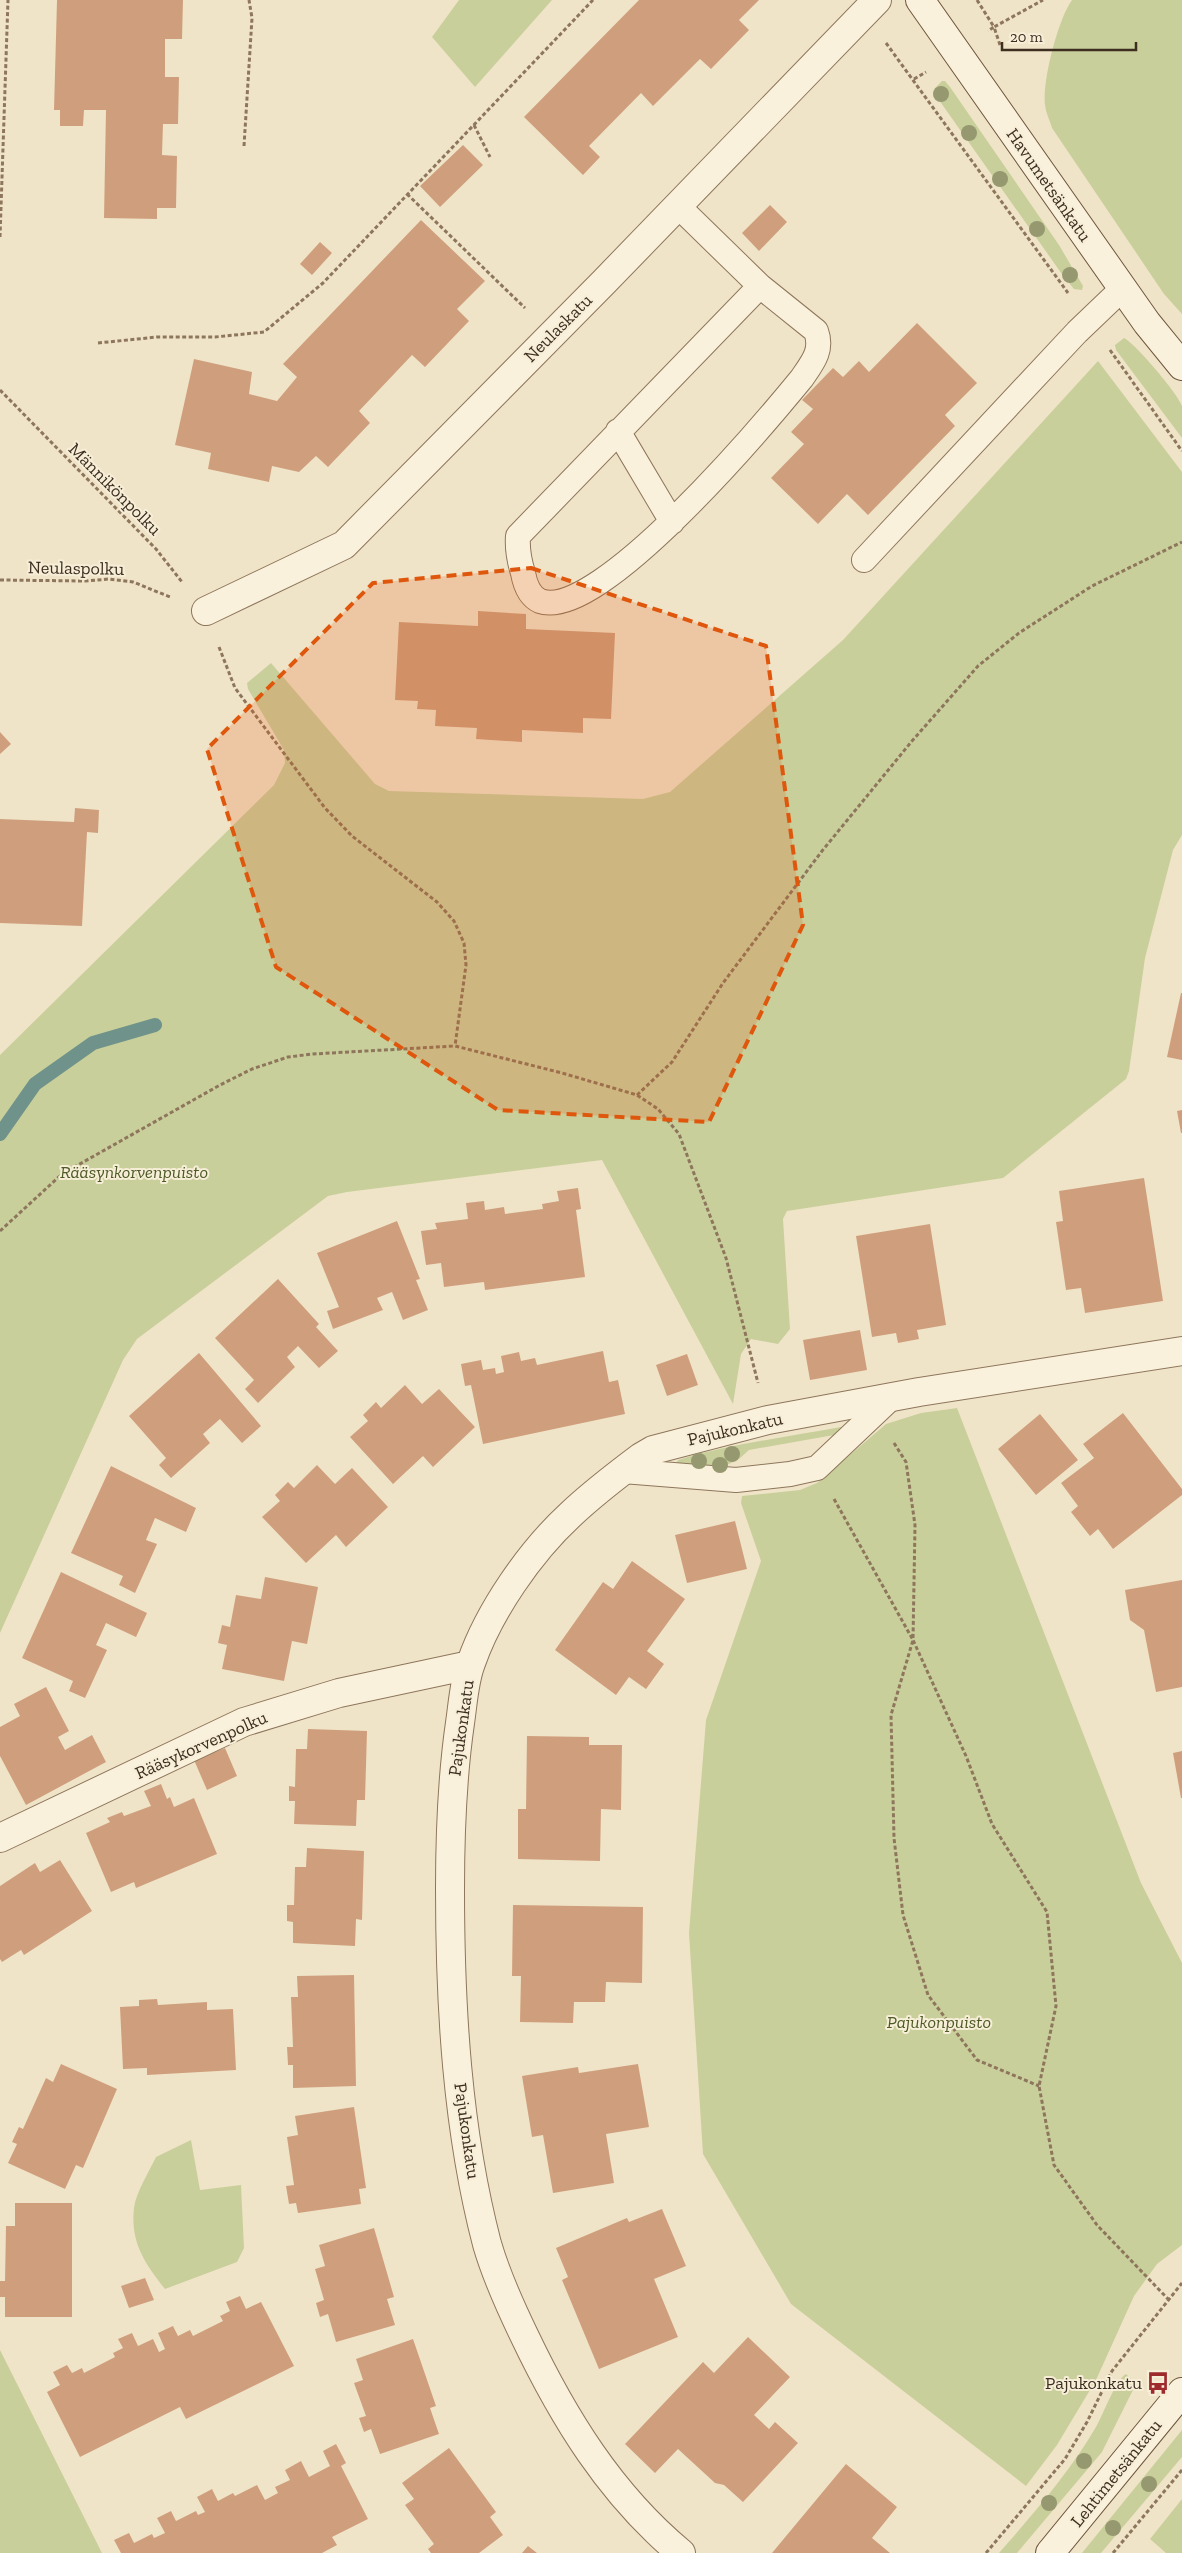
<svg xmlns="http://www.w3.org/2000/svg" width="1182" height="2553" viewBox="0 0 1182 2553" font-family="'Zilla Slab',serif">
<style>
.green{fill:#c9cf9b}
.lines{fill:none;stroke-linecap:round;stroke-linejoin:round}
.stream{stroke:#6f938a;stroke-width:14}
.building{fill:#cf9f7d}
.lane-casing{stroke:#8d765c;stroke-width:26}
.street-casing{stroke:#8d765c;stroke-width:30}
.secondary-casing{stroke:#6f573f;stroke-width:30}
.path{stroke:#8d765c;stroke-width:3;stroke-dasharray:4 2.5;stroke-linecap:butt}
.lane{stroke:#faf1dc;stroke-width:24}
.street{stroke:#faf1dc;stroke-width:28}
.secondary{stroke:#faf1dc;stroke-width:28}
.tree{fill:#96986f}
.marked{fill:#df570d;fill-opacity:0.2;stroke:#df570d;stroke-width:4;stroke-dasharray:10 6;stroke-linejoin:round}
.labels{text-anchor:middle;stroke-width:4;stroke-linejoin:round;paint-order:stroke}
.street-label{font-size:18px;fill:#3d2e20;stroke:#f7eed8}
.park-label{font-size:18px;font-style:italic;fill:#4d5a26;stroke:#f7eed8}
.poi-label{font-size:18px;fill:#3d2e20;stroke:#f7eed8;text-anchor:end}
</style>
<rect width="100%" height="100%" fill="#f0e4c8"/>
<path class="green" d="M459 0H552L475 87 432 37Z
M1072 0H1182V314L1164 294 1052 128C1050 121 1046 113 1045 105 1042 82 1058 19 1072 0Z
M942 81H945L950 87 1059 245 1083 286 1082 290 1074 289 1064 277 934 93 935 88Z
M1124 338C1135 343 1179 395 1182 406 1182 416 1182 428 1182 438L1116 350 1115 345Z
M1098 361 1182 472V835L1173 850 1145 958 1129 1071 1126 1079 1003 1178 787 1211 783 1219 790 1329 778 1344 751 1339 741 1354 733 1404 602 1160 347 1192 328 1196 137 1339 123 1360 0 1633V1055L274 785 285 763 284 750 248 689 247 683 271 663 375 784 389 791 643 799 670 792 843 640Z
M957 1408 1141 1883 1182 1963V2245L1157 2264 1134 2296 1096 2380 1057 2445 1026 2486 791 2304 703 2154 689 1933 706 1720 761 1561 741 1503 742 1496 800 1490 817 1483 886 1424 921 1413Z
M841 1427 844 1430 834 1435 749 1450 739 1459 721 1468 676 1464 678 1460C730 1444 787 1437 841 1427Z
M191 2140 200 2190 241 2185 244 2248 237 2262 165 2289C145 2264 130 2242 134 2208 136 2192 149 2172 156 2157Z
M0 2350 102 2553H0Z
M1126 2374 1136 2384 1102 2452 1017 2553H999C1034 2513 1069 2473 1096 2427 1103 2415 1116 2379 1126 2374Z
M1182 2430V2457L1101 2553H1082Z
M1182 2499V2553H1166L1150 2539Z"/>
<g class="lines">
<path class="stream" d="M0 1134 35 1084 93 1043 155 1025"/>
</g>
<path class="building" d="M57 0H183L182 39H165V77H179L178 124H163L162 155 177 156 176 208H157V219L104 218 106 110H84L83 126H60V110H54Z
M639 0H759L739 20 749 30 711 69 700 59 653 106 641 93 589 146 600 157 583 175 524 117Z
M463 145 483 165 440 207 420 186Z
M770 205 787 222 759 251 742 233Z
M421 220 485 281 457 309 469 321 425 367 412 355 359 411 370 423 328 467 316 456 299 472 272 466 269 482 208 469 211 453 175 445 194 359 252 372 249 394 277 401 297 377 283 364Z
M320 242 332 253 312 275 300 264Z
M917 323 977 383 945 415 955 426 868 515 847 494 818 524 771 478 804 444 791 432 813 409 802 400 833 368 843 377 859 361 869 372Z
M478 611 526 614V629L615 633 611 719 583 718V733L522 730V742L476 739 477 728 435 726 436 710 417 709 418 701 395 700 399 622 478 626Z
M0 732 11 744 0 754Z
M75 808 99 810 98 833 87 832 82 926 0 923V819L74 822Z
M1181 993H1182V1060L1167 1057Z
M1182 1110V1133H1181L1177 1111Z
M1144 1178 1163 1301 1085 1313 1081 1288 1066 1290 1056 1222 1063 1221 1059 1191Z
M578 1188 581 1209 576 1210 585 1277 485 1290 484 1282 444 1287 441 1263 426 1265 421 1231 437 1229 435 1223 468 1219 466 1203 484 1201 485 1210 504 1207 505 1214 543 1209 542 1204 559 1201 557 1191Z
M397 1221 420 1279 416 1280 428 1310 403 1320 392 1292 377 1298 383 1310 333 1329 327 1311 339 1307 317 1253Z
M930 1224 946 1325 917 1330 919 1339 898 1343 896 1333 872 1337 856 1236Z
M278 1279 319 1324 316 1327 338 1351 319 1368 298 1346 287 1357 295 1367 258 1403 245 1389 254 1380 215 1338Z
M860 1330 867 1370 810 1380 803 1340Z
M603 1351 609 1382 618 1380 625 1414 483 1444 471 1385 465 1386 461 1364 481 1360 483 1370 495 1368 496 1374 504 1372 501 1356 519 1352 521 1361 535 1358 537 1365Z
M199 1353 261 1426 242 1443 220 1419 203 1434 210 1443 171 1478 159 1465 166 1458 129 1416Z
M687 1354 698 1385 667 1396 656 1365Z
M405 1385 422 1404 439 1389 475 1427 433 1467 423 1456 393 1484 350 1437 368 1421 363 1415 376 1402 381 1408Z
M1123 1413 1182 1489V1495L1113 1549 1098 1529 1090 1536 1071 1512 1078 1506 1061 1483 1094 1458 1083 1444Z
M1040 1414 1078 1460 1036 1495 998 1449Z
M317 1465 335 1484 352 1468 388 1507 346 1547 336 1535 306 1563 262 1517 280 1501 275 1495 288 1482 294 1488Z
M111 1466 196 1508 186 1532 155 1518 146 1540 157 1544 135 1593 119 1585 123 1576 71 1553Z
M735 1521 747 1569 687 1583 675 1535Z
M632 1561 685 1599 647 1651 664 1664 646 1689 629 1677 616 1695 555 1650 603 1582 613 1589Z
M61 1572 147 1613 136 1637 106 1623 96 1645 107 1650 85 1698 69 1691 73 1681 22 1658Z
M265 1577 318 1587 307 1644 292 1641 284 1681 222 1669 227 1645 218 1643 222 1625 230 1627 236 1595 261 1599Z
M1182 1580V1687L1156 1692 1144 1630 1130 1620 1125 1590Z
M46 1687 69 1731 58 1737 65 1750 92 1735 106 1762 26 1805 0 1756V1727L20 1716 14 1704Z
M308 1729 367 1731 365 1800H357L356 1826 294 1824 295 1801H289V1786L295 1787 296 1749H307Z
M527 1736 589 1737V1745H622L621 1810 601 1809 600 1861 518 1859V1809H526Z
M225 1748 237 1776 207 1790 194 1760Z
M1182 1751V1798H1181L1173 1753Z
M161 1784 167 1799 170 1797 174 1807 194 1798 217 1854 136 1888 134 1882 111 1892 86 1833 110 1822 107 1818 122 1812 124 1816 151 1806 144 1791Z
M307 1848 364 1851 362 1920 356 1919 355 1946 293 1943V1922L287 1921V1905H294L295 1867H306Z
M60 1860 92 1911 24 1955 21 1950 2 1962 0 1959V1886L35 1863 40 1872Z
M513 1905 643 1907 642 1983 606 1982 605 2002H574L573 2023 520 2022 521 1976H512Z
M354 1975 356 2086 293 2088V2065H288L287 2047H293L291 1997H298L297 1976Z
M157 1999 158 2005 207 2002V2010L233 2009 236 2070 147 2075V2068L123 2069 120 2007 139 2006V2000Z
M61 2064 117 2089 83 2168 76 2165 65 2189 8 2163 17 2144 12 2142 19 2127 23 2129 46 2078 53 2082Z
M638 2064 649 2127 606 2134 614 2183 553 2193 543 2135 532 2137 522 2076 578 2067 579 2073Z
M354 2107 366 2188 359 2189 361 2204 298 2213 296 2203 289 2204 286 2186 294 2185 287 2137 298 2135 295 2116Z
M15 2203H72V2317H5V2297H0V2281H5L6 2226H15Z
M662 2209 686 2266 654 2279 678 2337 599 2369 562 2280 568 2277 556 2248 627 2218 629 2222Z
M374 2228 394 2297 387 2299 395 2325 336 2342 328 2314 320 2317 316 2303 324 2300 315 2269 325 2266 319 2245Z
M145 2278 154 2300 129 2308 121 2286Z
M240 2296 246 2309 261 2302 294 2366 186 2419 180 2407 80 2457 47 2392 60 2385 53 2372 67 2365 72 2373 82 2368 84 2373 115 2357 113 2353 123 2348 118 2339 132 2333 138 2346 153 2339 159 2352 165 2349 158 2333 173 2326 178 2336 190 2330 193 2336 223 2321 220 2316 230 2311 226 2302Z
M748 2337 790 2377 754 2415 769 2429 775 2422 798 2443 743 2502 724 2485 715 2483 678 2449 655 2473 625 2444 703 2362 714 2373Z
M413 2339 436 2406 430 2408 439 2434 380 2454 371 2429 364 2432 359 2418 366 2416 354 2383 363 2380 356 2359Z
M336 2444 346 2463 341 2466 368 2519 332 2537 337 2545 322 2553H121L114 2540 129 2533 134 2543 152 2534 154 2538 165 2533 157 2518 171 2511 176 2521 196 2511 198 2515 205 2512 197 2497 212 2489 218 2501 233 2493 235 2496 257 2485 265 2500 278 2493 275 2487 290 2480 285 2470 301 2461 309 2477 330 2466 323 2451Z
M449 2448 496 2512 490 2517 503 2535 479 2553H431L428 2549 434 2544 405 2505 414 2499 402 2483Z
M846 2464 897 2507 872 2538 890 2553H772Z
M528 2546 537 2553H522Z"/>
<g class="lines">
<defs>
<path id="lane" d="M677 205 760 286 518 536C517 549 519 560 523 573 525 584 529 596 540 601 598 623 766 422 802 378 813 362 823 350 816 331L760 286
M618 431 672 522
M864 560 1077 332 1122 289
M623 1471 736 1480 790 1474 817 1468 890 1399"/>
<path id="street" d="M206 611 344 545 604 282 877 0
M0 1838 244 1722 339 1693 470 1665
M681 2553C610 2494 563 2417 524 2335 510 2306 496 2275 487 2244 457 2129 450 2007 450 1889 450 1833 452 1778 460 1723 463 1703 464 1681 471 1663 489 1611 530 1552 570 1515 592 1494 617 1475 641 1457L653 1450 768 1420 919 1392 1182 1351"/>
<path id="secondary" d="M920 0 1147 323 1182 366
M1050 2553 1182 2392"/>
</defs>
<use href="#lane" class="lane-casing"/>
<use href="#street" class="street-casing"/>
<use href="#secondary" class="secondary-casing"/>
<path class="path" d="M977 0 994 27 988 31
M886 43 1068 293
M1000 45 994 27 1043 0
M914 79 926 72
M474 125 490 157
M244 146 252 18 249 0
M407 194 525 308
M0 237 8 0
M98 343 157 337H215L264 332 323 283 593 0
M1110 350 1182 451
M0 390 156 549 182 582
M0 580 85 581 109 579 133 582 170 597
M219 647 235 688 325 808 352 836 437 902 454 921 464 943 466 965 455 1046
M637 1095 672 1062 723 983 822 851 912 741 978 666 1019 633 1092 586 1182 542
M0 1231 62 1174 220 1085 252 1069 288 1057 313 1054 455 1046 562 1073 637 1095 658 1109 679 1134 726 1258 758 1383
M894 1443 906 1462 915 1525 913 1640 966 1756 992 1824 1047 1912 1056 2006 1039 2086 1054 2165 1097 2225 1168 2299
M834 1499 913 1640 891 1715 894 1838 903 1915 928 1995 977 2060 1039 2086
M986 2553 1065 2459 1087 2422 1112 2371 1182 2283
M1113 2553 1182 2470"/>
<use href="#lane" class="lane"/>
<use href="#street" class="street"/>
<use href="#secondary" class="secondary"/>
</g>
<g class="tree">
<circle cx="941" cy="94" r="8"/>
<circle cx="969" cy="133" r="8"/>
<circle cx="1000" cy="179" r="8"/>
<circle cx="1037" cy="229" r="8"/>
<circle cx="1070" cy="275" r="8"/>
<circle cx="732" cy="1454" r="8"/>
<circle cx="699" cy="1461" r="8"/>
<circle cx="720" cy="1465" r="8"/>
<circle cx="1084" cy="2461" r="8"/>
<circle cx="1149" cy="2484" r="8"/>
<circle cx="1049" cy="2503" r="8"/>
<circle cx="1113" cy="2528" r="8"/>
</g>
<path class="marked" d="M531 568 766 646 803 925 709 1122 498 1110 276 967 207 749 373 583Z"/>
<defs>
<symbol id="bus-bare" viewBox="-9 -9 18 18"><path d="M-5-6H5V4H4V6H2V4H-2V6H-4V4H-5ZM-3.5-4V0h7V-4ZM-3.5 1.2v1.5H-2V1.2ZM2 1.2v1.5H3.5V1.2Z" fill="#9e2a2b" stroke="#f7eed8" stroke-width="2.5" paint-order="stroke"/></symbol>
</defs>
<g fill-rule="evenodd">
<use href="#bus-bare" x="1142" y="2367" width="32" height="32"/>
</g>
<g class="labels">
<g class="street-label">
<text transform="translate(1049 185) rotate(55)" y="6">Havumetsänkatu</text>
<text transform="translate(558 328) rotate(-45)" y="6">Neulaskatu</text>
<text transform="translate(115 489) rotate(45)" y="6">Männikönpolku</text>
<text transform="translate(76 568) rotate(1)" y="6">Neulaspolku</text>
<text transform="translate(735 1429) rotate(-13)" y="6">Pajukonkatu</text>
<text transform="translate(461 1728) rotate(-82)" y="6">Pajukonkatu</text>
<text transform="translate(201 1745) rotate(-24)" y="6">Rääsykorvenpolku</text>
<text transform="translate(467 2131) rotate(82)" y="6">Pajukonkatu</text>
<text transform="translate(1116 2473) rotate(-51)" y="6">Lehtimetsänkatu</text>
</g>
<g class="park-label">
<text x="134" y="1178">Rääsynkorvenpuisto</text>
<text x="939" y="2028">Pajukonpuisto</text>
</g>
<g class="poi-label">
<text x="1142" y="2389">Pajukonkatu</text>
</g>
</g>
<path d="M1002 42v8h134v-8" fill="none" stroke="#3d2e20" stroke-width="2.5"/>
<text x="1010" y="42" font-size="15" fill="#3d2e20" stroke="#f7eed8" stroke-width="4" paint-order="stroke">20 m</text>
</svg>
